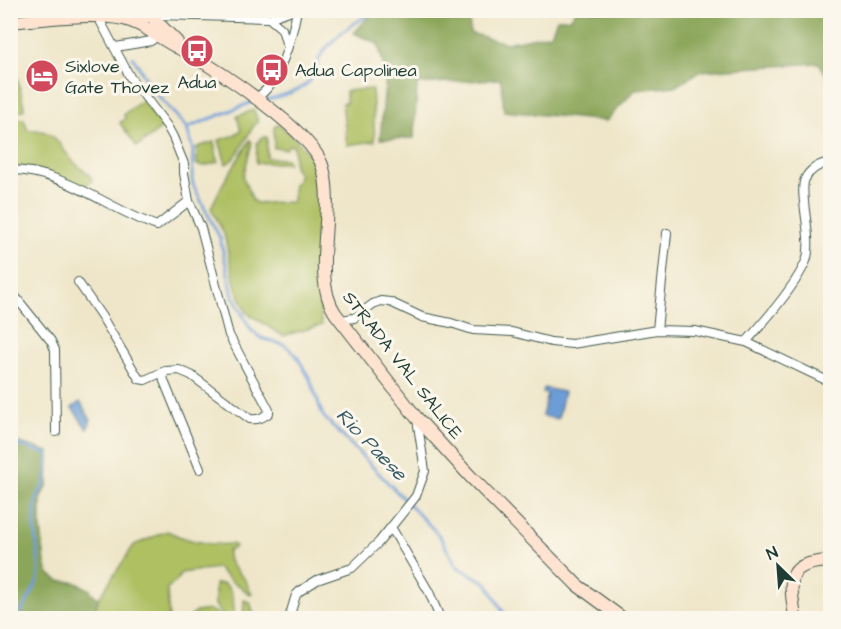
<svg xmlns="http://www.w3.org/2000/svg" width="841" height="629" viewBox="0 0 841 629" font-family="'Architects Daughter',sans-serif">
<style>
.green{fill:#afc064;stroke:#677e4c;stroke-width:1.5}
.forest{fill:#8ba65a;stroke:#557247;stroke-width:1.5}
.water{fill:#6d9dd6;stroke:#466d85;stroke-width:1.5}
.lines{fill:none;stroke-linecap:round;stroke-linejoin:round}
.stream{stroke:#6d9dd6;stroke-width:3}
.street-casing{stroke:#3e564a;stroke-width:10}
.secondary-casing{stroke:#3e564a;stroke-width:14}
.street{stroke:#fff;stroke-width:8}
.secondary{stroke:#fee3d1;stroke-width:12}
.labels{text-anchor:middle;stroke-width:6;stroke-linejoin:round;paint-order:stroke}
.poi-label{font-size:18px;fill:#1f3d34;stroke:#fbf7ec;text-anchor:start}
.street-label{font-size:18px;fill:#1f3d34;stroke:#fbf7ec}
.water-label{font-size:20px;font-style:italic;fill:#365a65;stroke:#fbf7ec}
</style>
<rect width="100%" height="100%" fill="#fbf7ec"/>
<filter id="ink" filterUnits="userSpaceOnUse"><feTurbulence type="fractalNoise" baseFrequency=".0167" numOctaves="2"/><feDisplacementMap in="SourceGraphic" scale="12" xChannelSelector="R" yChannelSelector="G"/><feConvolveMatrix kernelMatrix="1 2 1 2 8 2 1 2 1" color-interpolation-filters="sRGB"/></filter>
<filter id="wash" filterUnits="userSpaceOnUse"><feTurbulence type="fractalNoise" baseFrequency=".008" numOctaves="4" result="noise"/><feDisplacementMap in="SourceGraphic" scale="24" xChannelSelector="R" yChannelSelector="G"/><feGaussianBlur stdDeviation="1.35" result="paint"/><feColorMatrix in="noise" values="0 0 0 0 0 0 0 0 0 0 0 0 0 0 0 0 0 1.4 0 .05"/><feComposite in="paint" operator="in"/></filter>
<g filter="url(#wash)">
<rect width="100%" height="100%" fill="#efe6c9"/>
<path class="green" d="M11 72H16L24 106V110L11 113Z
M372 89 375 141 347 145 342 103H346V91Z
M143 100 163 127 137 147 120 123 125 118 124 114Z
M254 110 258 121C246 133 241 157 226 164L219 140 236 135V133L241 131 237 116Z
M19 119H24L28 130C55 128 58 145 73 161 79 169 90 171 92 181L83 188 23 167H11V121Z
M278 124C291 134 305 146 313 161 329 191 321 255 320 289 325 301 318 313 322 325L283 336 247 313 236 288 224 234 211 208 222 185 250 140 252 143 243 177 253 201 257 203 293 202V184L298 180 299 175 294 166V146L289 145 286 149 274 148V127Z
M262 137H267V158L286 159 288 163H256L257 143Z
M214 142 218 162 204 166 197 165V147Z
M167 531C189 542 209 546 233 544L235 546 233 549 228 550C226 566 237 569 245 580 247 584 250 590 252 594L250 595 240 586 232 582 217 568 181 573 176 582 167 588 169 618H93L98 599 134 545Z
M215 584C217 584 223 583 225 585 234 589 234 610 235 618H224L215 605Z
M244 600 250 602 255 618H243Z
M210 610 216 613 219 618H189L195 612Z"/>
<path class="forest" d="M380 11H469L470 33 506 43 551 34 557 19 571 18 575 11H830V81L819 63 700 71 676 86 635 90 606 121 504 111 501 79 417 84 414 138 380 139 386 75 378 44 354 33 372 13Z
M10 440 49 452 48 485 41 496V529L45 563 48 573 59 581 75 582 89 589 98 599 93 618H11Z"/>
<path class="water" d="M544 388 564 392 558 419 542 416 547 394 543 393Z
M80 402 91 420 87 429 72 408Z"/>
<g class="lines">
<path class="stream" d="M133 57 152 89 187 128 193 151 192 180 194 187 220 238 233 296 251 330 261 338 285 345 296 355 310 379 323 416 434 530 440 537 457 567 487 583 503 612 511 618
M264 100C276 98 304 91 311 79 316 70 317 58 325 50 339 32 357 21 377 10
M187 128 255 101
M10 442 48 454C47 463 48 473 45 482 43 489 37 494 36 502 32 528 39 548 39 572 38 588 24 604 18 618"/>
</g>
</g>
<g filter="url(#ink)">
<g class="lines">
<defs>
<path id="street" d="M148 18 159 15 269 18 292 10
M269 18 282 29 286 43
M116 47 151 41 158 35
M256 98C280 84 292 37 297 10
M10 170C64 170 108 209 157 226L189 201 184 173V164L173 137 167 126 130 77 97 15
M189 201 201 228 229 335 269 410V413C262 418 258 420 250 419L191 375 179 370 166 371 163 375 164 381 200 469
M78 282 102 317 139 379 145 380 165 371
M10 290 51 341 55 350 56 432
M341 320 354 318 373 304 381 301 390 302 422 317 451 323 473 330 512 332 551 342 572 344 657 330 695 331 746 342C764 322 796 286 806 261 814 240 798 193 805 179 810 169 820 164 830 162
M657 330 667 233
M746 342 830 382
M391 527 429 592 440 618
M289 618 296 595 300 591 317 580 352 568 379 542 416 496 425 471 417 419"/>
<path id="secondary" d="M118 10 151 16 177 42
M10 22C48 19 87 12 124 19 140 22 154 34 168 42 174 46 181 49 188 53 221 72 311 131 322 165 337 210 310 274 335 313L416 417 469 475 577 585 622 618
M795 618C790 580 784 563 830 561"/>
</defs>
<use href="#street" class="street-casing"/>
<use href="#secondary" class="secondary-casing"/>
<use href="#street" class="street"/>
<use href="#secondary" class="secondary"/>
</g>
</g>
<defs>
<symbol id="bus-disc" viewBox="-11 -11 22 22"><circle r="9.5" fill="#d1495b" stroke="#fbf7ec"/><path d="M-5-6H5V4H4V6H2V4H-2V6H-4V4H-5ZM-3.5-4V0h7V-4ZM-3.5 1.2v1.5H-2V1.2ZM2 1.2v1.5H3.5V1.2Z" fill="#fff"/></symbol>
<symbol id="hotel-disc" viewBox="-11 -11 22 22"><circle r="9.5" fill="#d1495b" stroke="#fbf7ec"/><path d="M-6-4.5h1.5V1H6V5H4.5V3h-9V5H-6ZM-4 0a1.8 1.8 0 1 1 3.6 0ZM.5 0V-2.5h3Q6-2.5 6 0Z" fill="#fff"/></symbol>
</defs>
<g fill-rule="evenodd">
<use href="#bus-disc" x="178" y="32" width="38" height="38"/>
<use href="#bus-disc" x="253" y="51" width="38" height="38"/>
<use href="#hotel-disc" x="23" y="57" width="38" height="38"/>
</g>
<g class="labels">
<g class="poi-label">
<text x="65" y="72">Sixlove<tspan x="65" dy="21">Gate Thovez</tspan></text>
<text x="295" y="76">Adua Capolinea</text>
<text x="197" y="88" text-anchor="middle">Adua</text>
</g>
<g class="street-label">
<text transform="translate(403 365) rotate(52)" y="6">STRADA VAL SALICE</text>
</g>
<g class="water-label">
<text transform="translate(372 444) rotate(46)" y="7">Rio Paese</text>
</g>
</g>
<rect width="841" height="629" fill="none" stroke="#fbf7ec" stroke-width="36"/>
<g transform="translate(778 566) rotate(335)" stroke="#fbf7ec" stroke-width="4.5" paint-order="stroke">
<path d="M0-4.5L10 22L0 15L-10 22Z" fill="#1f3d34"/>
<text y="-9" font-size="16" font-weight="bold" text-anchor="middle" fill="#1f3d34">N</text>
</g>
</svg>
